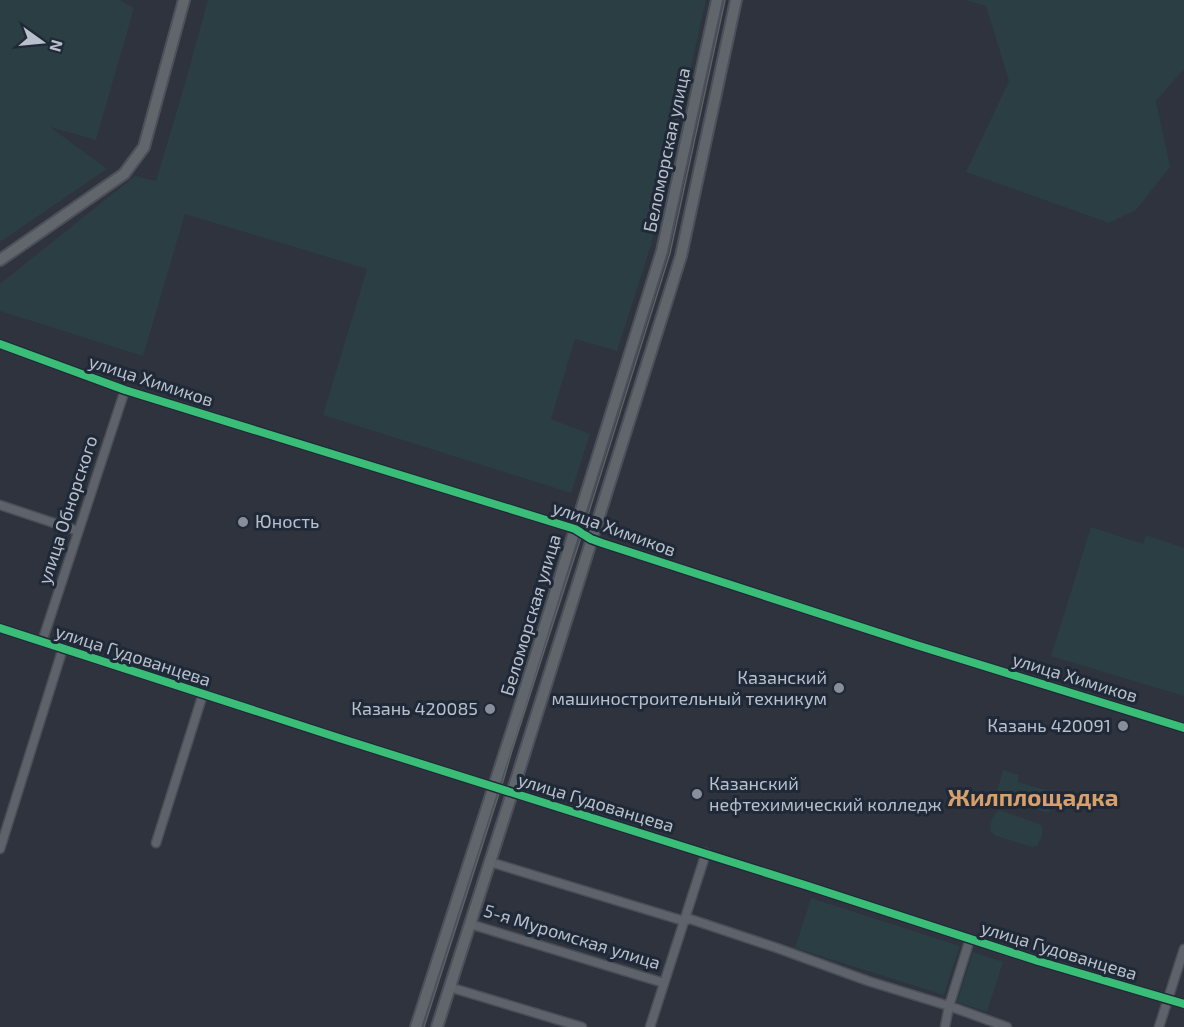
<svg xmlns="http://www.w3.org/2000/svg" width="1184" height="1027" viewBox="0 0 1184 1027" font-family="'Exo 2',sans-serif">
<style>
.green{fill:#2b3e43}
.lines{fill:none;stroke-linecap:round;stroke-linejoin:round}
.minor-casing{stroke:#4a4e55;stroke-width:11}
.major-casing{stroke:#4c5059;stroke-width:14}
.minor{stroke:#5e626a;stroke-width:8}
.major{stroke:#61656c;stroke-width:10}
.tram{stroke:#5d6168;stroke-width:1.5}
.cycleway-casing{stroke:#202938;stroke-width:11}
.cycleway{stroke:#3abd76;stroke-width:8}
.poi-dot{fill:#888f9a;stroke:#202938;stroke-width:2}
.labels{text-anchor:middle;stroke-width:6;stroke-linejoin:round;paint-order:stroke}
.street-label{font-size:18px;fill:#b9c0cc;stroke:#202938}
.poi-label{font-size:18px;fill:#b9c0cc;stroke:#202938;text-anchor:end}
.district-label{font-size:24px;font-weight:bold;fill:#d69f6b;stroke:#202938}
</style>
<rect width="100%" height="100%" fill="#2e333d"/>
<path class="green" d="M0 0H120L134 8 96 140 50 127 107 169 0 242Z
M208 0H706L651 245 617 351 575 339 551 419 590 434 571 493 323 415 367 269 185 214 143 356 0 311V284L135 176 156 181 184 87Z
M965 0H1184V69L1156 101 1170 167 1136 210 1109 223 966 172 1009 81 986 6Z
M1091 527 1143 544 1146 535 1184 548V696L1051 656Z
M1003 770 1019 775 1018 782 1056 793 1049 813 995 797Z
M998 811H1002L1039 824C1046 829 1041 839 1037 846L1032 847 996 836 991 832C989 825 992 816 998 811Z
M811 898 960 946 944 995 795 948Z
M973 952 1003 962 987 1012 957 1002Z"/>
<g class="lines">
<defs>
<path id="minor" d="M0 344 125 390 575 529 591 539 602 543 913 644 1184 728
M0 505 78 531
M0 628 339 738 808 886 1038 961 1184 1004
M42 642 125 390
M156 843 203 694
M0 849 63 648
M490 862 684 921 690 919 777 948 868 981 949 1006 1007 1027
M470 924 664 983
M449 987 582 1027
M650 1027 706 853
M945 1027 949 1006 970 939
M1159 1027 1184 949"/>
<path id="major" d="M0 260 124 174 144 147 184 0
M416 1027 518 712 662 251 717 0
M437 1027 512 793 681 256 736 0"/>
</defs>
<use href="#minor" class="minor-casing"/>
<use href="#major" class="major-casing"/>
<use href="#minor" class="minor"/>
<use href="#major" class="major"/>
<path class="tram" d="M424 1027 504 778 512 750 582 534 670 253 725 0"/>
<defs>
<path id="cycleway" d="M0 344 125 390 575 529 591 539 602 543 913 644 1184 728
M0 628 339 738 808 886 1038 961 1184 1004"/>
</defs>
<use href="#cycleway" class="cycleway-casing"/>
<use href="#cycleway" class="cycleway"/>
</g>
<g class="poi-dot">
<circle cx="243" cy="522" r="6"/>
<circle cx="839" cy="688" r="6"/>
<circle cx="490" cy="709" r="6"/>
<circle cx="1123" cy="726" r="6"/>
<circle cx="697" cy="794" r="6"/>
</g>
<g class="labels">
<g class="street-label">
<text transform="translate(667 150) rotate(-78)" y="6">Беломорская улица</text>
<text transform="translate(151 381) rotate(18)" y="6">улица Химиков</text>
<text transform="translate(68 510) rotate(-72)" y="6">улица Обнорского</text>
<text transform="translate(614 529) rotate(20)" y="6">улица Химиков</text>
<text transform="translate(531 615) rotate(-73)" y="6">Беломорская улица</text>
<text transform="translate(133 656) rotate(18)" y="6">улица Гудованцева</text>
<text transform="translate(1075 678) rotate(17)" y="6">улица Химиков</text>
<text transform="translate(596 803) rotate(17)" y="6">улица Гудованцева</text>
<text transform="translate(572 937) rotate(17)" y="6">5-я Муромская улица</text>
<text transform="translate(1059 951) rotate(17)" y="6">улица Гудованцева</text>
</g>
<g class="poi-label">
<text x="255" y="528" text-anchor="start">Юность</text>
<text x="827" y="684">Казанский<tspan x="827" dy="21">машиностроительный техникум</tspan></text>
<text x="478" y="715">Казань 420085</text>
<text x="1111" y="732">Казань 420091</text>
<text x="709" y="790" text-anchor="start">Казанский<tspan x="709" dy="21">нефтехимический колледж</tspan></text>
</g>
<g class="district-label">
<text x="1033" y="806">Жилплощадка</text>
</g>
</g>
<g transform="translate(42 42) rotate(105)" stroke="#202938" stroke-width="4.5" paint-order="stroke">
<path d="M0-4.5L10 22L0 15L-10 22Z" fill="#b9c0cc"/>
<text y="-9" font-size="16" font-weight="bold" text-anchor="middle" fill="#b9c0cc">N</text>
</g>
</svg>
